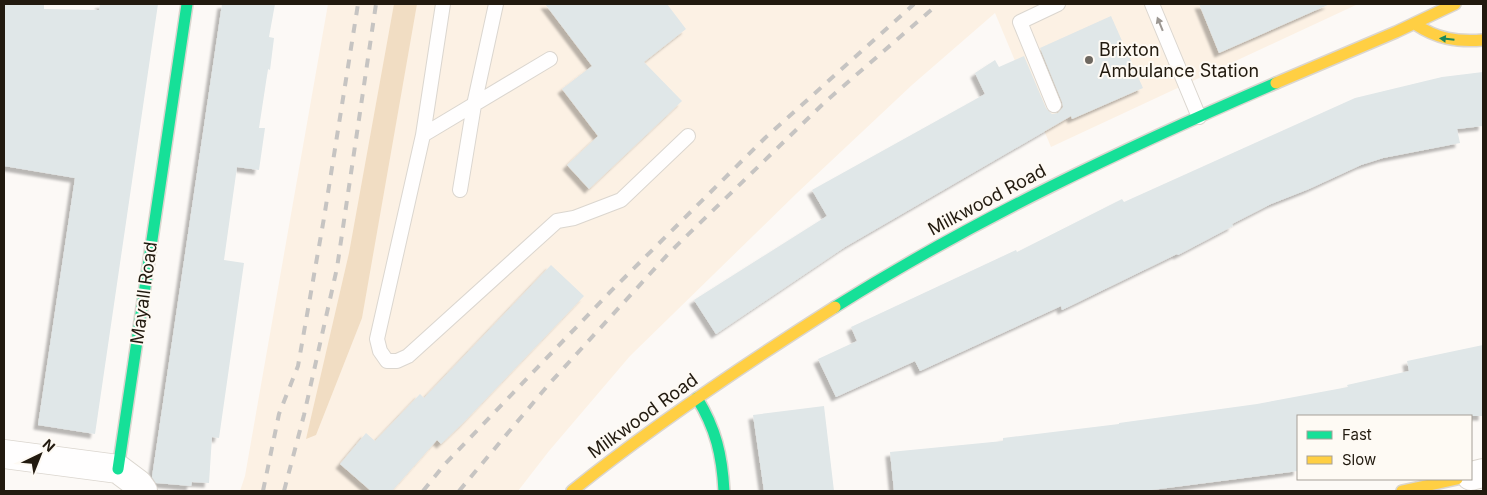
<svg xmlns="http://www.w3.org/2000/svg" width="1487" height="495" viewBox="0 0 1487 495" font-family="Inter,sans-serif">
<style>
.built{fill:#fcf1e4}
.green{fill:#f1ddc3}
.building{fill:#e0e7e8;filter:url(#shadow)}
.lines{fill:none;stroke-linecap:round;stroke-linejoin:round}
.lane-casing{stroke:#dbd6cf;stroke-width:16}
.street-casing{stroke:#dbd6cf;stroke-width:30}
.fast-casing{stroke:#dbd6cf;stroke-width:14}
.slow-casing{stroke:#dbd6cf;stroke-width:14}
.lane{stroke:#fffefe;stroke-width:14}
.street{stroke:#fffefe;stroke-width:28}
.fast{stroke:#16e098;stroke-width:11}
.slow{stroke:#ffcf43;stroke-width:11}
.rail{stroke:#c6c4c2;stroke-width:4;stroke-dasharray:9 9;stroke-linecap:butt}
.oneway{fill:#9c9792}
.oneway2{fill:#1b875a}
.poi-dot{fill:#6e6860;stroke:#fefaf4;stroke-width:2}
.labels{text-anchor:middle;stroke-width:4;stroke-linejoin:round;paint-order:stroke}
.poi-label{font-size:18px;fill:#221a0f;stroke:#fefaf4;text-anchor:start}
.street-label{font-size:18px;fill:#221a0f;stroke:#fefaf4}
</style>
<defs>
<filter id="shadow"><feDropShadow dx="-4.5" dy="4.5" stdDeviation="1" flood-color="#0004"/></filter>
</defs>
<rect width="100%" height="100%" fill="#fcf9f6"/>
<path class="built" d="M328 4H1358L1051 147 995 13 912 85 797 193 630 356 549 451 518 491H240L245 476Z"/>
<path class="green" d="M394 4H417L362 318 316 435 306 439 349 253Z"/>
<path class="building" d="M4 4H44V9L99 10 100 4H158L95 434 38 425 75 178 4 166Z
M222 4H275L269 37 274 38 270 70 268 69 259 128H265L259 170 237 167 224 260 244 263 219 438 212 437 209 483 192 482 191 486 156 483 152 477Z
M545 4H667L686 29 644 62 682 101 589 189 567 165 598 136 562 89 592 66Z
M1199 4H1330L1219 53Z
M1111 16 1143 88 1072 119 1071 116 845 247 716 334 694 300 827 216 812 190 985 94 975 73 995 60 999 67 1024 56 1046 108 1052 114 1058 113 1063 107 1062 102 1040 48Z
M1483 72V126L1457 129 1460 143 1383 158 1361 165 1309 189 1271 204 1232 224 1233 226 1178 255 1177 254 1062 310 1061 306 920 371 915 361 836 397 818 359 857 341 851 327 1016 250 1017 252 1122 199 1124 202 1355 98 1442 77Z
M551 265 584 296 463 423 441 444 437 440 392 491H371L340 464 366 433 375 441 420 394 424 398Z
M1483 345V416H1298V471L1144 491H894L890 452 1003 441V438L1119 424V423L1257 404 1348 387 1347 385 1409 371 1407 361Z
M824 406 834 491H764L753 415Z"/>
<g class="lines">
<defs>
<path id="lane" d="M443 4 423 135 377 339 380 351 387 361H397L408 356 557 221 574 218 621 200 688 136
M1152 4 1199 117
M1054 105 1020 22 1058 4
M423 135 550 59
M460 190 474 105 496 4"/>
<path id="street" d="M4 454 118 469 138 484 143 491
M1471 476 1483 473"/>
<path id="fast" d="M835 307C975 219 1125 148 1276 83
M697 398C716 429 722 455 724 491
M118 469 187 4"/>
<path id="slow" d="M1415 24C1437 39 1457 42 1483 40
M1276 83 1396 32 1455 4
M572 491C655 424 745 364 835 307
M1402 491 1457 479"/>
</defs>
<use href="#lane" class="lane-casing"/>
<use href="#street" class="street-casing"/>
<use href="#fast" class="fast-casing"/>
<use href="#slow" class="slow-casing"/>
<use href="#lane" class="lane"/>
<use href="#street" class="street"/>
<use href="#fast" class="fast"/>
<use href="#slow" class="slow"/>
<path class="rail" d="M263 491 279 414 298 366 324 218 358 4
M284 491 304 415 337 268 376 4
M423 491 445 464 610 292 765 138 914 4
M459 491 549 384 670 252 825 102 938 4"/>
</g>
<defs><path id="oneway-solid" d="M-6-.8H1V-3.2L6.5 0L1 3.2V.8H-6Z" transform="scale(1.25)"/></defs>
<use class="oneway" href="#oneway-solid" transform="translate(1160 24) rotate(-112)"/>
<use class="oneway2" href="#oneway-solid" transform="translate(1447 39) rotate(-174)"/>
<circle class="poi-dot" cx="1089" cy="60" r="5"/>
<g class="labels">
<g class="poi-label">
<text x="1099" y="56">Brixton<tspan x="1099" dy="21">Ambulance Station</tspan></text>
</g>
<g class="street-label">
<text transform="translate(987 200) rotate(-28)" y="6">Milkwood Road</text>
<text transform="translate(144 293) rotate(-82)" y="6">Mayall Road</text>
<text transform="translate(643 416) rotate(-36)" y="6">Milkwood Road</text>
</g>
</g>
<rect width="1487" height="495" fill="none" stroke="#221a0f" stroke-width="10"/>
<rect x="1297" y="415" width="175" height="65" fill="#fefaf4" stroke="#a6a098"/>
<rect x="1307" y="431" width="25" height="8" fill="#16e098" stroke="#a6a098"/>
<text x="1342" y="440" font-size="15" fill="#221a0f">Fast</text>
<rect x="1307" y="456" width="25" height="8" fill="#ffcf43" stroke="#a6a098"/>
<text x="1342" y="465" font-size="15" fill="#221a0f">Slow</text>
<g transform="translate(40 455) rotate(43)" stroke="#fefaf4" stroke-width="4" paint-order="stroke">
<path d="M0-4L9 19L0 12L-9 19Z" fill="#221a0f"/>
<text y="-8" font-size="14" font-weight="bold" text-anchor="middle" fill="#221a0f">N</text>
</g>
</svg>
